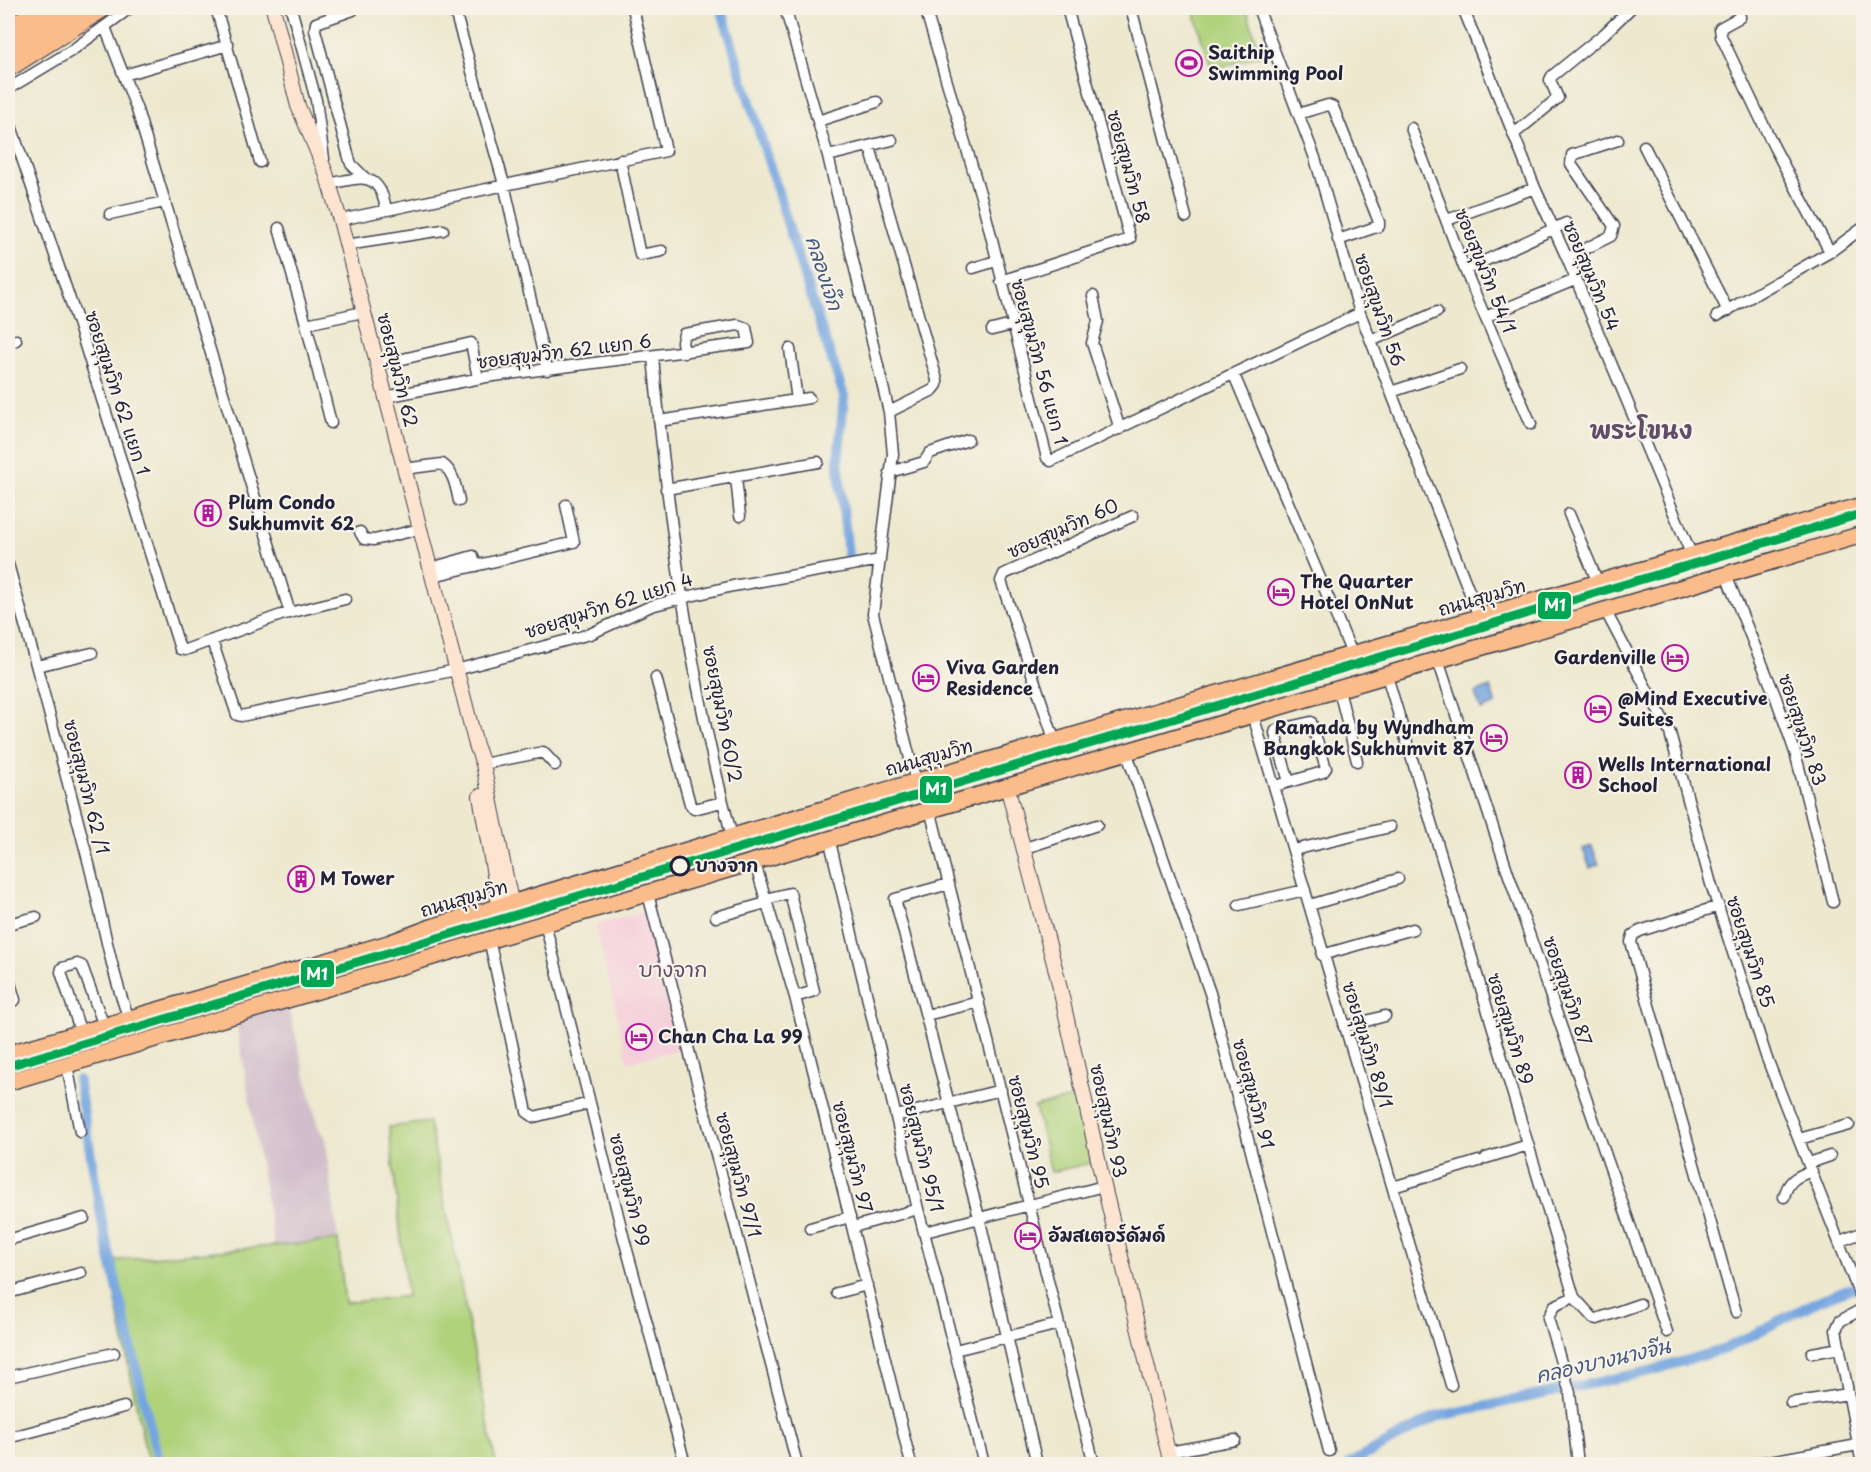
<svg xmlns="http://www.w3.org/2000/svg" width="1871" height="1472" viewBox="0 0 1871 1472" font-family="'Playpen Sans','Playpen Sans Thai',sans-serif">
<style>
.built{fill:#f5cfda}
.industrial{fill:#d1bdcb}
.green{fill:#afd27a;stroke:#687a5a;stroke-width:1.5}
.water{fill:#76a6e0;stroke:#4c648e;stroke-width:1.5}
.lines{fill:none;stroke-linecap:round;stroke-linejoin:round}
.canal{stroke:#76a6e0;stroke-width:10}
.street-casing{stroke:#404051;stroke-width:13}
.secondary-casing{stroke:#404051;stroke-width:16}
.primary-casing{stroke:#404051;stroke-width:19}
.highway-casing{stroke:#404051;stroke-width:20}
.street{stroke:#fff;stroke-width:10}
.secondary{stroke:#fde4d0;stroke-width:14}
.primary{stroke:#f9bc8a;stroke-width:16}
.highway{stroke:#f9bc8a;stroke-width:18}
.metro-1-casing{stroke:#f7f3e8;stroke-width:14}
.metro-1{stroke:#00a651;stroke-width:9}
.stop-dot{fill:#f7f3e8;stroke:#22223b;stroke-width:3}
.labels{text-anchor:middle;stroke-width:4.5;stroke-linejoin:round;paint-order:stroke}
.poi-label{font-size:18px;font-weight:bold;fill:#22223b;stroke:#f7f3e8;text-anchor:start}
.street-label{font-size:18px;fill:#22223b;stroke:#f7f3e8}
.stop-label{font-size:18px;font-weight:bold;fill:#22223b;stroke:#f7f3e8;text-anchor:start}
.water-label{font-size:20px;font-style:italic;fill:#44577d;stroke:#f7f3e8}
.quarter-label{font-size:21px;fill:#624c68;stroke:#f7f3e8}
.district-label{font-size:24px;font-weight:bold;fill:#624c68;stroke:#f7f3e8}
.line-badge{stroke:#f7f3e8;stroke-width:2}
.badge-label{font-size:16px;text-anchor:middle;font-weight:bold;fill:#fff}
</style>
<rect width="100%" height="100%" fill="#f7f3e8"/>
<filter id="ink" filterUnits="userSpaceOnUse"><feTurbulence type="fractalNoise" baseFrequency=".0167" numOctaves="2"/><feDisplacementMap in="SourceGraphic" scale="12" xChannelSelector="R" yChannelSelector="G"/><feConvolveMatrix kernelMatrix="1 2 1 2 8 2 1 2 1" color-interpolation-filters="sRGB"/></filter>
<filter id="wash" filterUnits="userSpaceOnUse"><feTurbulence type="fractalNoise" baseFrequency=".008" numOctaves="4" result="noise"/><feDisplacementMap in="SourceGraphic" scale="24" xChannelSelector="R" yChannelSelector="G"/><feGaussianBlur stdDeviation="1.35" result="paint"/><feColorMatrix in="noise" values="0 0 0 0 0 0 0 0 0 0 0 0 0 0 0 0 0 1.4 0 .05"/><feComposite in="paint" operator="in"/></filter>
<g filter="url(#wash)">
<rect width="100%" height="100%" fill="#ede8ce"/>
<path class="built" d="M645 912 678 1050 628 1062 595 924Z"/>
<path class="industrial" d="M288 1005 318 1127 325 1138 338 1239 274 1245 236 1020Z"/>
<path class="green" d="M1193 8H1246L1261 55 1212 70Z
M1080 1096 1096 1162 1051 1172 1035 1107Z
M429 1122 496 1464H148L108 1261 338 1240 345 1303 407 1296 389 1127Z"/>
<path class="water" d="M1490 687 1496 704 1481 710 1475 693Z
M1592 846 1599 864 1590 868 1583 849Z"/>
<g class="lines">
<path class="canal" d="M721 8 803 273 844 396 838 462 848 555
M78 1080 103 1227 159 1464
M1349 1464 1435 1417 1650 1371 1725 1349 1818 1301 1864 1283"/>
</g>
</g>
<g filter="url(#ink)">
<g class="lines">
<defs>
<path id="street" d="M216 8 260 162
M291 8 316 100 324 159
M454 8 504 184 547 370
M785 8 828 156 889 412 893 454 873 614 916 782
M925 8 982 200 1047 458 1051 461 1360 313
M1131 8 1186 217
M1258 8 1315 158 1360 313 1480 619
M1463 8 1535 188 1567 258 1692 556
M1738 8 1740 17 1720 28 1721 36 1774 147 1830 252
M1861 8 1864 12
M353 10 316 23 315 30 348 154 351 164 365 178
M105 27 137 110 290 613
M124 75 228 45
M8 89 71 51 130 8
M1298 114 1328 105 1333 107 1379 222V226L1338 240
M8 117 79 326 180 649 185 650 281 615 345 599
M818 121 877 102
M1411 128 1465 270 1531 424
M1514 134 1558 98 1550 80 1552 76 1604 34 1631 8
M1644 146 1728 311
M870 147 937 380V385L933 390 889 412
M828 156 892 140
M620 160 640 255 662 251
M329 184C361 177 379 170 386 209
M110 214 164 202
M340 220 666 151 633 8
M1447 220 1535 188
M279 228 306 324
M346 245 443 230
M1567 258 1611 236 1614 226 1571 164 1572 155 1618 140
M973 268 996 261
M1465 270 1566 223
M1001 281 1130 239 1067 8
M1093 296 1098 321 1092 343 1120 429
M1717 316 1830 252 1864 227
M1485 317 1575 280
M992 330 1012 325
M1371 341 1437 312
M8 343 16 340
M790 349 797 400
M653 357C668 518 690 680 732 837
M377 365 471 343 478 378
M1234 375 1353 656
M1391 392 1460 369
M385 397 486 377 749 343 746 328 738 325 684 334 682 342 684 353
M659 421 809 398
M331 423 306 324 363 312
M404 469 442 464C454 472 456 488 459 501
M890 472 924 462 930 453 968 440
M736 477 740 516
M666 489 818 462
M1569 514 1599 585
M360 532 364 539 374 540 420 529
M8 564C36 663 63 763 89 864 102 916 110 968 129 1019
M431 568 473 556 476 566
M1725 573 1776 698 1795 752 1833 902
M433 576 574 542 566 505
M1605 610 1670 733 1711 884 1766 1056 1864 1306
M212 641 237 715 241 716 456 670 590 634 651 606 682 598 733 586 880 560
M1438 660 1508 873 1667 1332
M37 666 92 653
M1387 676 1574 1297 1554 1306 1548 1318 1570 1393 1578 1464
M656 678 690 804 694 809 722 802
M1339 690 1357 761
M1253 715 1451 1385
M1055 742 1001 581 1004 574 1133 516
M1126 751 1210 993 1329 1451
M483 764 543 752 555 765
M1275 786 1289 782 1275 733 1276 730 1311 722 1326 768 1323 772 1289 782
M930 809 1094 1464
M829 838 918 1209 984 1464
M1025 848 1097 825
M1294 850 1390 827
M754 860 795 997 911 1464
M949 884 895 899 979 1217 1037 1464
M648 894 797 1464
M765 899 790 893 814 991 795 997
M1239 905 1305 890
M1310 905 1398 879
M1719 906 1640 931 1633 935 1631 942 1736 1312
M716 917 766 903
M545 923 624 1239 685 1464
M8 924 36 917
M489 939 527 1112 534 1117 590 1103
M1322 955 1413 929
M8 976 15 1000
M926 1015 979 1002
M1344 1027 1385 1016
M81 1033 61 972 62 968 77 964 82 966 104 1026
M67 1065 80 1132
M896 1116 1001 1090
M1799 1139 1849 1125
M1486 1158 1528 1145
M1809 1163 1830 1156
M1393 1187 1479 1161
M1784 1197C1788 1180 1797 1176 1812 1171
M853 1227 918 1209
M810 1228 850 1217
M925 1232 1104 1186
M8 1240 84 1218
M1840 1241 1864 1232
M8 1273 12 1292
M8 1293 81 1273
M837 1293 867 1285
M1574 1297 1593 1318 1597 1319 1640 1304
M955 1350 1059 1324
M1812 1353 1840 1348
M8 1377 114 1353
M1791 1403 1848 1394
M8 1438 124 1407
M1169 1452 1235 1440
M1753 1464 1858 1445
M1862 1464 1836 1330 1840 1321 1864 1308"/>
<path id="secondary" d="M273 8 298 106 326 173 340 220 476 745 483 764 512 906
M1007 786 1057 975 1104 1186 1171 1464
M480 796 500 909"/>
<path id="primary" d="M8 1054 390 943 433 927 888 790 1864 505
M8 1082 1864 534"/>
<path id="highway" d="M8 28 45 8
M8 47 71 8
M8 68 103 8"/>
</defs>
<use href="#street" class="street-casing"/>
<use href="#secondary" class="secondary-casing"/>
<use href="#primary" class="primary-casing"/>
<use href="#highway" class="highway-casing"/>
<use href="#street" class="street"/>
<use href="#secondary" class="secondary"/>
<use href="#primary" class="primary"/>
<use href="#highway" class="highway"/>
<defs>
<path id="metro-1" d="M8 1066 1864 513"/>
</defs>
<use href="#metro-1" class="metro-1-casing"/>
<use href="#metro-1" class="metro-1"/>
</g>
</g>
<defs>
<symbol id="stadium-ring" viewBox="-11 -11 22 22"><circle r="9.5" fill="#f7f3e8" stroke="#b5179e" stroke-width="1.5"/><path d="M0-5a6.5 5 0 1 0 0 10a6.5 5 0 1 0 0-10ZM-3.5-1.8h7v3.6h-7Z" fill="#b5179e"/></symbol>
<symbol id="building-ring" viewBox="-11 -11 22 22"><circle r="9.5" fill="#f7f3e8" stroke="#b5179e" stroke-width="1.5"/><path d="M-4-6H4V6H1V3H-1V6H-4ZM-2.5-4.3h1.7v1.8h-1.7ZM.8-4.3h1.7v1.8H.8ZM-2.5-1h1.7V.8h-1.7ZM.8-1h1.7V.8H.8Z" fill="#b5179e"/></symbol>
<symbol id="hotel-ring" viewBox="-11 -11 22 22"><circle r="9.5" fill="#f7f3e8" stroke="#b5179e" stroke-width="1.5"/><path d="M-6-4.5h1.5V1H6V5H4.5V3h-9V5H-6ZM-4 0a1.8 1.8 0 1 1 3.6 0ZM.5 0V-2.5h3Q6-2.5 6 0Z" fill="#b5179e"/></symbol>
</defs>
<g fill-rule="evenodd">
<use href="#stadium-ring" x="1174" y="48" width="30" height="30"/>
<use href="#building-ring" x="193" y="498" width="30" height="30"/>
<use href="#hotel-ring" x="1266" y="577" width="30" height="30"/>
<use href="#hotel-ring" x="1660" y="643" width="30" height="30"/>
<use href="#hotel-ring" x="911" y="663" width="30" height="30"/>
<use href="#hotel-ring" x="1583" y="694" width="30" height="30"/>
<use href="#hotel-ring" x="1479" y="723" width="30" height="30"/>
<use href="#building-ring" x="1563" y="760" width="30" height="30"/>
<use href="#building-ring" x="286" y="864" width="30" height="30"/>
<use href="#hotel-ring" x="624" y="1022" width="30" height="30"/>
<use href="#hotel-ring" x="1013" y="1221" width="30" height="30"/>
</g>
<circle class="stop-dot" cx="680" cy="866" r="9"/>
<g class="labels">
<g class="poi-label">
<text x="1208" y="59">Saithip<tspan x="1208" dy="21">Swimming Pool</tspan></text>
<text x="228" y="509">Plum Condo<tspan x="228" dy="21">Sukhumvit 62</tspan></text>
<text x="1300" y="588">The Quarter<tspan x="1300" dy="21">Hotel OnNut</tspan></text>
<text x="1656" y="664" text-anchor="end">Gardenville</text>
<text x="946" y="674">Viva Garden<tspan x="946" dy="21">Residence</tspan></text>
<text x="1618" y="705">@Mind Executive<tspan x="1618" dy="21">Suites</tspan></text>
<text x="1474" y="734" text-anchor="end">Ramada by Wyndham<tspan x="1474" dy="21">Bangkok Sukhumvit 87</tspan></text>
<text x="1598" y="771">Wells International<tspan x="1598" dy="21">School</tspan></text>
<text x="320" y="885">M Tower</text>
<text x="658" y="1043">Chan Cha La 99</text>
<text x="1048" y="1242">อัมสเตอร์ดัมด์</text>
</g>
<g class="street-label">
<text transform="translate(1128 167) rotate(75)" y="6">ซอยสุขุมวิท 58</text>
<text transform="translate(1485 271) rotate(68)" y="6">ซอยสุขุมวิท 54/1</text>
<text transform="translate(1591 276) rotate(67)" y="6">ซอยสุขุมวิท 54</text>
<text transform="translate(1379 310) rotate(71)" y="6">ซอยสุขุมวิท 56</text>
<text transform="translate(564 352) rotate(-7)" y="6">ซอยสุขุมวิท 62 แยก 6</text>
<text transform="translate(1039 362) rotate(75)" y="6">ซอยสุขุมวิท 56 แยก 1</text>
<text transform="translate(397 370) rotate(76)" y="6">ซอยสุขุมวิท 62</text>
<text transform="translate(117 393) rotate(72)" y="6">ซอยสุขุมวิท 62 แยก 1</text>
<text transform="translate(1063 529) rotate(-24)" y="6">ซอยสุขุมวิท 60</text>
<text transform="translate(1482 598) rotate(-16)" y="6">ถนนสุขุมวิท</text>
<text transform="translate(609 606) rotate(-18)" y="6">ซอยสุขุมวิท 62 แยก 4</text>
<text transform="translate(722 714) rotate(79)" y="6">ซอยสุขุมวิท 60/2</text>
<text transform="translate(1802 730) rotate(72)" y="6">ซอยสุขุมวิท 83</text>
<text transform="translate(929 758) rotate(-16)" y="6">ถนนสุขุมวิท</text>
<text transform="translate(86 787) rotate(76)" y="6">ซอยสุขุมวิท 62 /1</text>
<text transform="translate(464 899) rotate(-16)" y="6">ถนนสุขุมวิท</text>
<text transform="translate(1750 952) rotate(72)" y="6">ซอยสุขุมวิท 85</text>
<text transform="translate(1567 991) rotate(71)" y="6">ซอยสุขุมวิท 87</text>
<text transform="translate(1510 1029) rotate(73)" y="6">ซอยสุขุมวิท 89</text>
<text transform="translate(1367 1045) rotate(73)" y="6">ซอยสุขุมวิท 89/1</text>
<text transform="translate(1253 1094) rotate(75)" y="6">ซอยสุขุมวิท 91</text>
<text transform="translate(1108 1121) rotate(78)" y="6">ซอยสุขุมวิท 93</text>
<text transform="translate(1028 1132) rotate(76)" y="6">ซอยสุขุมวิท 95</text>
<text transform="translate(921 1148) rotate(76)" y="6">ซอยสุขุมวิท 95/1</text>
<text transform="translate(852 1157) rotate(76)" y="6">ซอยสุขุมวิท 97</text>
<text transform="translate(738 1175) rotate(75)" y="6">ซอยสุขุมวิท 97/1</text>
<text transform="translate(629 1190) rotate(76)" y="6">ซอยสุขุมวิท 99</text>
</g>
<g class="stop-label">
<text x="695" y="872">บางจาก</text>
</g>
<g class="water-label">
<text transform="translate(824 273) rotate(72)" y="7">คลองเจ๊ก</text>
<text transform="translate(1603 1361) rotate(-13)" y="7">คลองบางนางจีน</text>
</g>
<g class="quarter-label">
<text x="673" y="977">บางจาก</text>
</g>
<g class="district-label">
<text x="1641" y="439">พระโขนง</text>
</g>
</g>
<g class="line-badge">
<rect x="1537" y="591" width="35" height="29" rx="6" fill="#00a651"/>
<rect x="919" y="775" width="34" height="29" rx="6" fill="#00a651"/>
<rect x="300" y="959" width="35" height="29" rx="6" fill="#00a651"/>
</g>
<g class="badge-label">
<text x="1555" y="611">M1</text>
<text x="936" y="795">M1</text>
<text x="317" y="980">M1</text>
</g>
<rect width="1871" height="1472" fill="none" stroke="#f7f3e8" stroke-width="30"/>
</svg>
